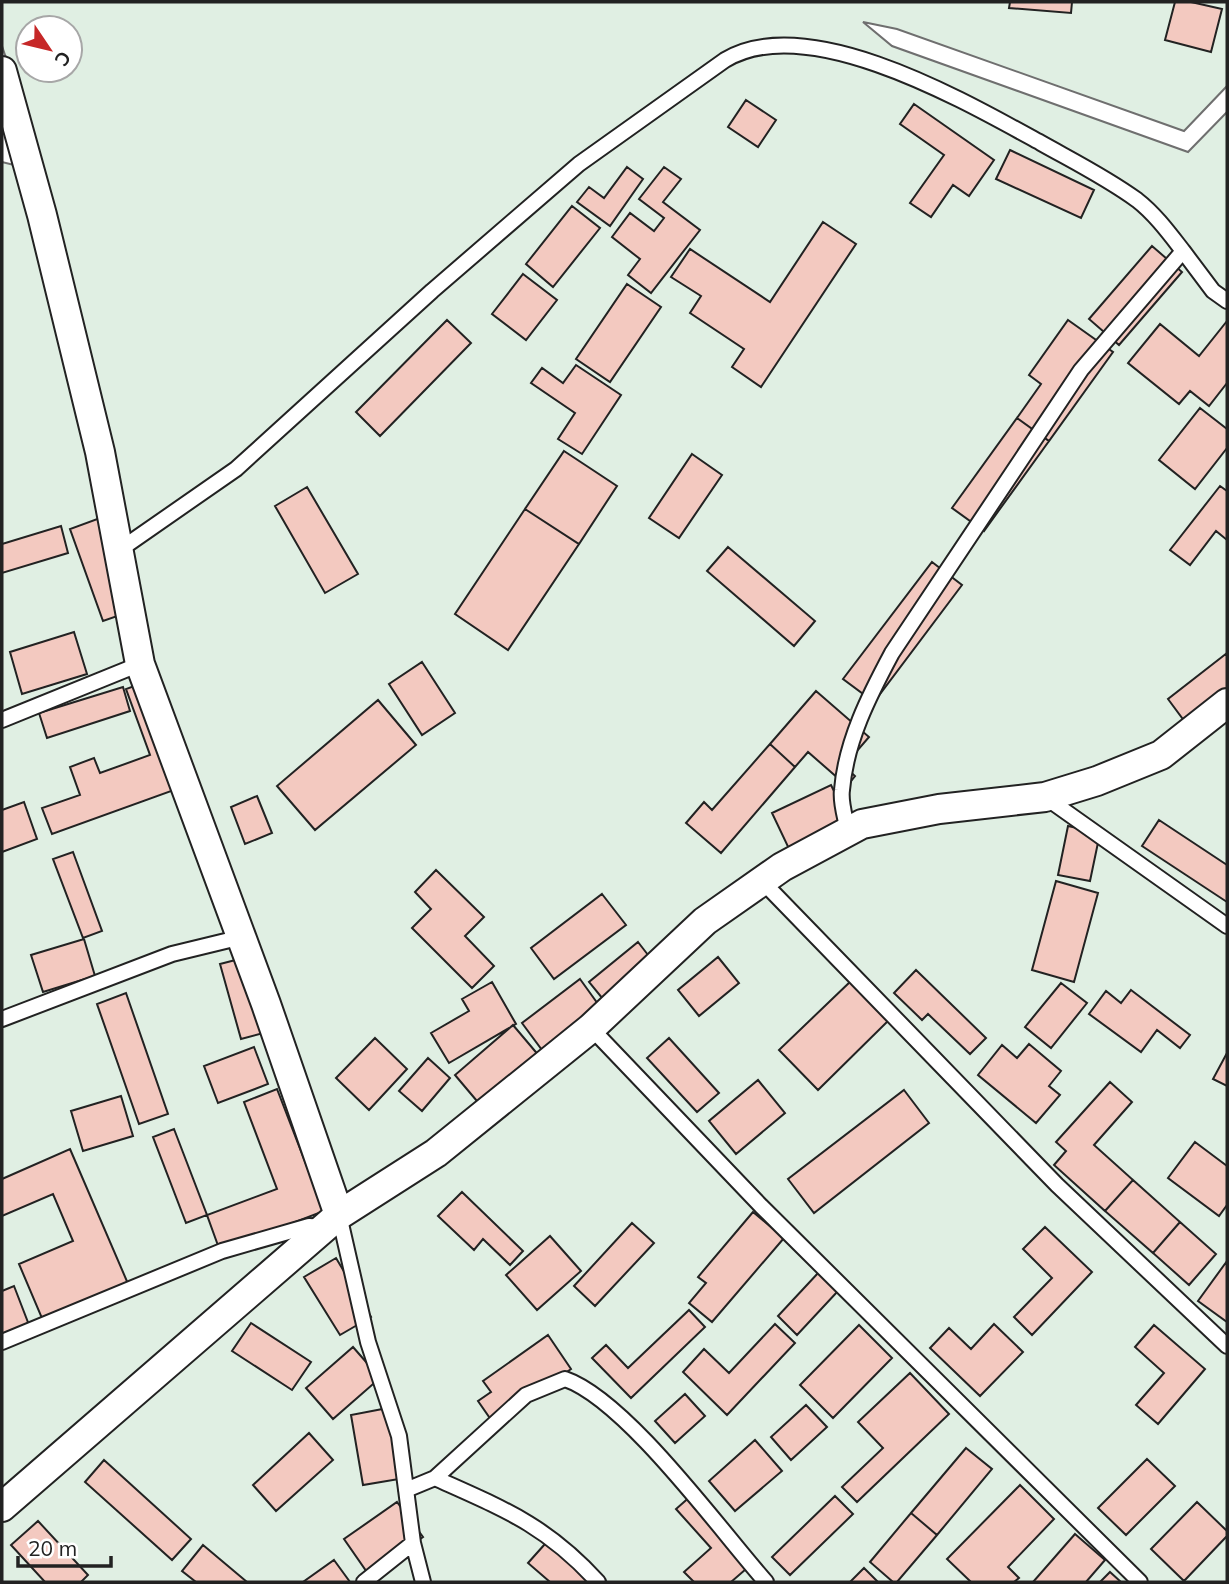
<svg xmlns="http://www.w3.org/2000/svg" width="1229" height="1584" viewBox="0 0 1229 1584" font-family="Mulish,sans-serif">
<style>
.green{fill:#e0efe3;stroke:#6f6f6f;stroke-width:2;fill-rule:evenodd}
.building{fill:#f3c9c0;stroke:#222;stroke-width:2}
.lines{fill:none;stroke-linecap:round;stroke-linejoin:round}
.lane-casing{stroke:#222;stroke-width:18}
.street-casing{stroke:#222;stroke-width:32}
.lane{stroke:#fff;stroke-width:14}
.street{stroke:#fff;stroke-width:28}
</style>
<rect width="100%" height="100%" fill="#fff"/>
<path class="green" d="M2 2H1227V86L1184 131 897 29 863 22 892 46 1188 152 1227 112V1582H2V162L18 166 8 64 2 46ZM28 28H70V70H28Z"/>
<path class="building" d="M1010 2H1072L1071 13 1009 8Z
M1175 2H1191L1222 9 1211 52 1165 40Z
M746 100 776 120 758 147 728 127Z
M914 104 994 160 969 196 953 185 931 217 910 203 944 155 900 124Z
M1010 150 1094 190 1081 218 996 179Z
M627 167 643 179 610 226 577 202 589 187 604 198Z
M664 167 681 179 663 202 700 230 651 293 628 275 640 259 612 237 630 213 654 231 664 218 639 199Z
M572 206 600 228 553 287 526 264Z
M823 222 856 244 761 387 732 367 744 349 690 313 701 296 671 277 690 249 770 302Z
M1152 246 1182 272 1119 345 1089 319Z
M523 274 557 300 526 340 492 314Z
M627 284 661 307 610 382 576 359Z
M447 320 471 343 380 436 356 412Z
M1068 320 1113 352 1049 441 1017 418 1041 384 1029 375Z
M1227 321V383L1209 406 1190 391 1179 404 1128 363 1160 324 1199 356Z
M576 365 621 395 582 454 558 439 575 413 531 383 542 368 563 383Z
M1200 408 1227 429V448L1195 489 1159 460Z
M1017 418 1049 441 984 531 952 508Z
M564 451 617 486 579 544 525 509Z
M692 454 722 475 679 538 649 518Z
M1220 486 1227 491V540L1216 531 1190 565 1170 550Z
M307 487 358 574 325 593 275 506Z
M525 509 579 544 508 650 455 614Z
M100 518 132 611 103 621 70 529Z
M61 526 68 553 2 573V544Z
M728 547 815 621 794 646 707 571Z
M932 562 962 585 874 702 843 679Z
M74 632 87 674 22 694 10 652Z
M1227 653V702L1191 730 1168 699Z
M422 662 455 713 422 735 389 684Z
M151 680 188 785 52 834 42 808 80 795 70 767 94 758 100 773 150 755 126 689Z
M123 687 130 711 47 738 39 713Z
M816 691 869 737 844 766 855 776 847 786 808 752 795 767 770 744Z
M378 700 416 745 315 830 277 786Z
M770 744 795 767 721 853 686 823 704 802 712 810Z
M831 785 850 824 791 853 772 813Z
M257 796 272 833 245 844 231 807Z
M24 802 37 839 2 852V810Z
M1159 820 1227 865V902L1142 846Z
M1068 826 1100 833 1090 881 1058 875Z
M73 852 102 931 83 938 53 859Z
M436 870 484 917 465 936 494 966 472 988 412 928 431 909 415 892Z
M1056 881 1098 893 1074 982 1032 970Z
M602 894 626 925 554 979 531 948Z
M84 939 95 976 43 992 31 955Z
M638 942 655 964 607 1004 589 982Z
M251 956 271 1031 241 1039 220 964Z
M718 957 739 983 699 1016 678 990Z
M916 970 986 1038 970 1054 928 1014 922 1020 894 993Z
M580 979 603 1011 545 1054 522 1023Z
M852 980 890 1019 818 1090 779 1050Z
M492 982 516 1024 449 1063 431 1033 469 1011 462 999Z
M1061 983 1087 1003 1051 1048 1025 1027Z
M1131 990 1190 1035 1180 1048 1157 1030 1141 1052 1089 1014 1106 991 1121 1003Z
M126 993 168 1114 139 1124 97 1004Z
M513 1025 540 1057 482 1107 455 1075Z
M375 1038 407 1069 369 1110 336 1078Z
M669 1038 719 1093 697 1112 647 1058Z
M1029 1044 1061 1071 1049 1086 1060 1095 1036 1123 978 1075 1002 1045 1017 1058Z
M254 1047 268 1084 218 1103 204 1066Z
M1227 1053V1086L1213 1079Z
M428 1058 450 1078 422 1111 399 1091Z
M758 1080 785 1113 736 1154 709 1121Z
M1110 1082 1132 1102 1094 1145 1133 1180 1105 1211 1054 1165 1066 1151 1056 1142Z
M277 1089 324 1211 220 1251 207 1215 277 1189 244 1102Z
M904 1090 929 1123 814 1213 788 1179Z
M121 1096 133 1136 83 1151 71 1111Z
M174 1129 207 1215 186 1223 153 1137Z
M1195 1142 1227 1166V1205L1219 1216 1168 1178Z
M70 1149 129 1286 44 1323 19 1264 73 1241 53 1194 2 1216V1179Z
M1133 1180 1180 1222 1153 1253 1105 1211Z
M462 1192 523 1251 510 1265 483 1239 474 1250 438 1216Z
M753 1212 784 1238 712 1322 689 1303 706 1283 698 1277Z
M1180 1222 1216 1254 1189 1285 1153 1253Z
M632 1223 654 1243 595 1306 574 1286Z
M1045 1227 1092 1272 1032 1335 1014 1317 1052 1278 1023 1249Z
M550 1236 581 1271 537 1310 506 1275Z
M336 1258 371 1317 340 1335 304 1277Z
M1227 1261V1322L1198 1301Z
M819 1272 838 1291 797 1335 778 1316Z
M14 1286 29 1325 2 1336V1291Z
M689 1310 705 1327 631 1398 592 1358 606 1345 628 1368Z
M251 1323 311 1362 292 1390 232 1351Z
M775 1324 795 1343 727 1415 683 1372 704 1349 729 1373Z
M994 1324 1023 1352 980 1396 930 1348 949 1328 971 1349Z
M859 1325 892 1358 833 1418 800 1385Z
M1154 1325 1205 1369 1158 1424 1136 1405 1164 1373 1135 1347Z
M548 1335 571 1369 494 1424 478 1401 491 1392 483 1381Z
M353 1347 380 1378 333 1419 306 1388Z
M910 1373 949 1414 857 1502 842 1487 883 1448 858 1422Z
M685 1394 705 1416 675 1443 655 1421Z
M806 1405 827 1427 791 1460 771 1437Z
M393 1407 405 1478 363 1485 351 1415Z
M309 1433 333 1460 276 1511 253 1485Z
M755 1440 782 1471 735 1511 709 1481Z
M966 1448 992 1469 937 1535 911 1513Z
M1147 1459 1175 1486 1126 1535 1098 1508Z
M104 1460 191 1539 172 1560 85 1482Z
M1020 1485 1054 1519 1008 1567 1019 1578 1014 1582H971L947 1559Z
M692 1495 753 1563 731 1582H694L684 1572 711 1548 676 1509Z
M835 1496 853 1514 790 1575 772 1557Z
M397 1502 423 1537 369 1575 344 1539Z
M1197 1502 1227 1531V1536L1184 1581 1151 1549Z
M911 1513 937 1535 897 1582H893L870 1562Z
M38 1521 88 1575 81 1582H45L11 1545Z
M1075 1534 1105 1560 1086 1582H1033Z
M553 1535 607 1582H550L528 1563Z
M203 1545 247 1582H196L182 1571Z
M334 1560 350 1582H303Z
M864 1568 878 1582H850Z
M1110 1572 1121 1582H1100Z"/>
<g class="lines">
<defs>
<path id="lane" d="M118 551 236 469 432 291 579 164 725 60C808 10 966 102 1041 143 1073 161 1107 178 1137 200 1155 214 1169 233 1183 251
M2 720 140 664
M1045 797 1227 926
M848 832C846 819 840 803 842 790 846 741 869 696 892 653L1081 370 1183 251 1213 291 1227 301
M762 881 1057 1185 1227 1346
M2 1019 172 954 242 937
M591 1028 761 1206 1140 1582
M339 1215 368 1342 399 1436 413 1543 423 1582
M2 1342 222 1251 309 1226 322 1227
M435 1478C504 1509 546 1525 598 1582
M406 1490 435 1478 526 1395 565 1379C626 1400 720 1530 766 1582
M364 1582 413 1543"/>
<path id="street" d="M2 71 42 215 100 452 140 664 266 1004 339 1215
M2 1507 339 1215 436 1153 591 1028 705 921 782 867 862 824 939 809 1045 797 1097 781 1161 755 1227 703"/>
</defs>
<use href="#lane" class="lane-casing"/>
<use href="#street" class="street-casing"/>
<use href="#lane" class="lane"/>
<use href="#street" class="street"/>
</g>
<rect width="1229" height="1584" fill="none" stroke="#222222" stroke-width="7"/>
<g transform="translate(49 49) rotate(125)"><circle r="33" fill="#ffffff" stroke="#a7a7a7" stroke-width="2"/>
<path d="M0-5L12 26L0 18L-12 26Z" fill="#c62828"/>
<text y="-10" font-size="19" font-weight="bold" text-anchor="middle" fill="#222222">С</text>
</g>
<path d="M18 1556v10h93v-10" fill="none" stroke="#222222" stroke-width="3.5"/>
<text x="28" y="1556" font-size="21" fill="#222222" stroke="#ffffff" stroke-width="5" paint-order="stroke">20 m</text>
</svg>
